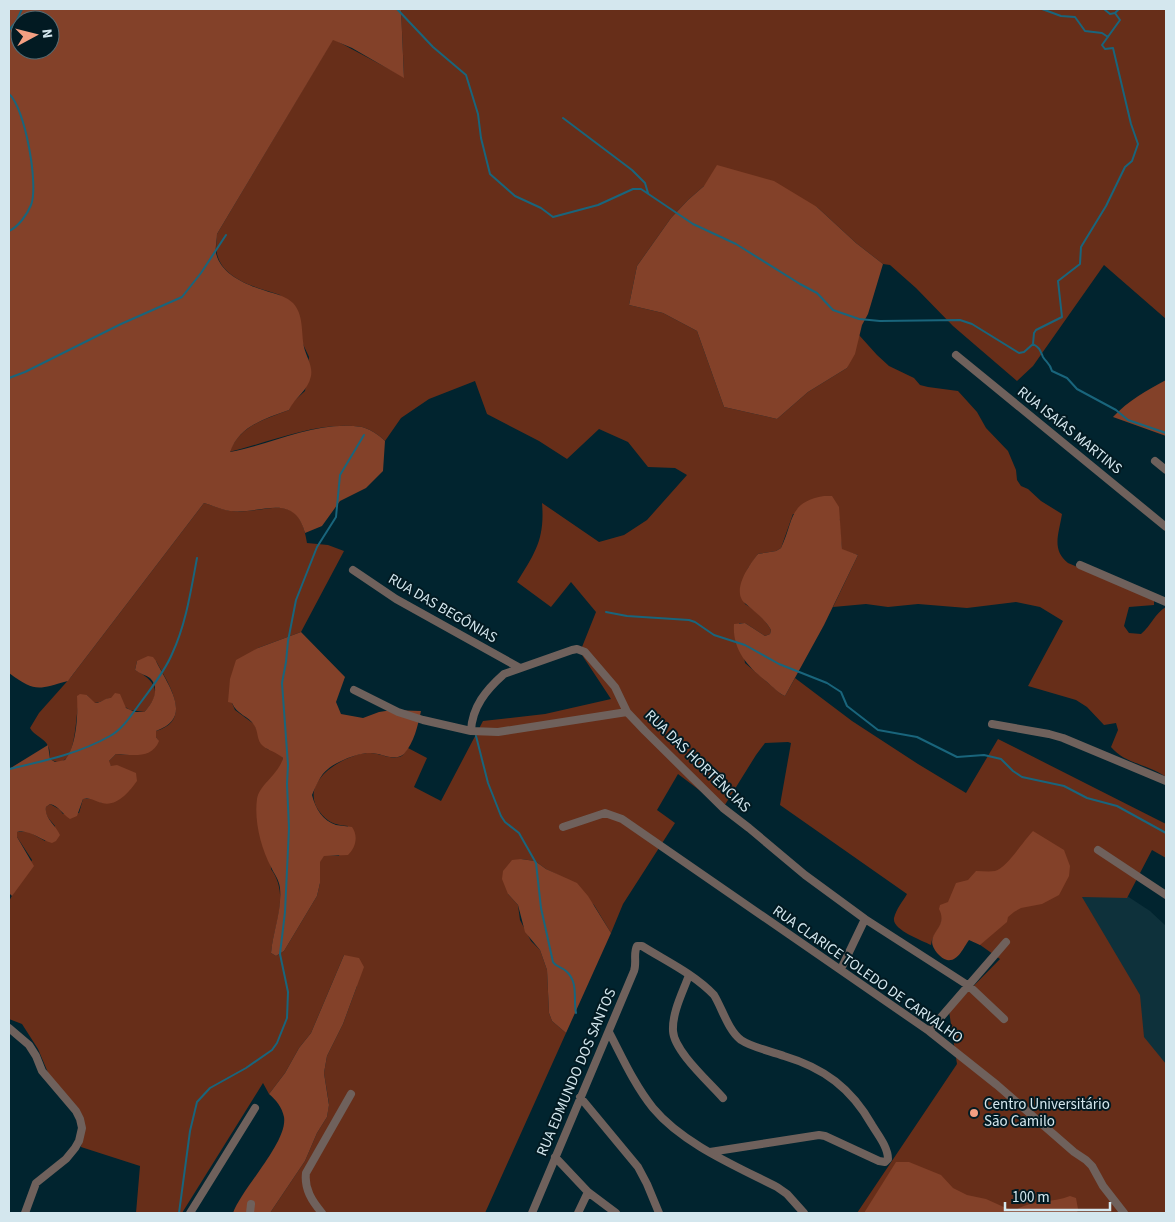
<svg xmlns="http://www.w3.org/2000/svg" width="1175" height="1222" viewBox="0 0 1175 1222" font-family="'Source Sans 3',sans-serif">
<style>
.built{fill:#0e313b}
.green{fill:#672e19}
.forest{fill:#834129;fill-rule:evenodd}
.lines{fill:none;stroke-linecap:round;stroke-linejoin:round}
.stream{stroke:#19657c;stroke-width:2}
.minor{stroke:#6f615c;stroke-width:8}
.poi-dot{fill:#f39f82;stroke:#021a22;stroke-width:2}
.labels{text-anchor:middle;stroke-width:4;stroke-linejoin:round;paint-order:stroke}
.street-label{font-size:15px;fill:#d4e7ee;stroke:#021a22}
.poi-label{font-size:15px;fill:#d4e7ee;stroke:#021a22;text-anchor:start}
</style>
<rect width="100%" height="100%" fill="#01242f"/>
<path class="built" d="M1086 869 1150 911 1166 926V1097L1010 945Z"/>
<path class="green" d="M401 9H1166V319L1104 265 1033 366 1017 381 953 326 916 288 890 265 883 264 856 243 817 207 704 186 688 200 671 218 637 266 629 305 663 313 697 331 724 407 777 419 808 392 847 368 859 335 877 355 889 366 914 378 920 385 928 387 958 391 977 412 986 428 1008 451 1016 470 1017 480 1021 486 1028 489 1041 501 1062 514C1059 534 1051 549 1068 563L1154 599V605L1129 607 1124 626 1129 633 1141 634C1151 626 1155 613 1166 607V777C1148 764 1125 764 1111 747L1118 730 1116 723 1104 725 1087 707 1076 700 1028 686 1063 621 1040 607 1016 602 967 608 918 604 888 607 866 604 833 607 858 555 842 550 840 531V519L793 514 781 548 776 551 758 554 748 568 741 587 745 604C755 610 765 619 771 630L770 634 765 636 745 623H739L745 663 781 694 785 696 795 678 852 721 918 764 966 793 998 739 1166 824V858L1152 850 1127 898 1082 897 1140 995 1144 1037 1166 1064V1213H857L957 1064 949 1011 1000 959 942 918C942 928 932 934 931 945 922 940 892 930 894 918 896 909 903 901 907 894L780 805 791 743 788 742 765 743 756 755 723 808 678 774 657 810 675 823 623 904 611 933 594 905 560 876 546 869 535 861 521 859 508 894 518 905 520 920 531 941 540 950 547 970 549 1013 552 1021 566 1033 485 1213H270L305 1161 317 1133 327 1117 329 1104 324 1073 327 1056 343 1024 357 986 344 955 311 1033 299 1048 285 1073 269 1094 263 1083 182 1213H136L140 1166 81 1147 84 1127 49 1075 38 1049 22 1024 9 1019V901L32 860 17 837V832H29L45 841 55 826C50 820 44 815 46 807L50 804 59 809 63 814 79 813 83 799H94L102 803 111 766 108 762 116 754 128 755 158 740 156 737V731C194 720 168 683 156 661H137L135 670C156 681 163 693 144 712L130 710 111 698C106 698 101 703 94 703L87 695C84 699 79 703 78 707 75 721 76 775 50 759 50 755 50 749 48 746 45 738 34 736 30 728L39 713 71 677 204 503C212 505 222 510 231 511 267 515 299 488 307 543L328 545 344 551 301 632 258 648 232 703 235 710 254 724 267 749 276 751 283 758 281 767 266 784 271 869C290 895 274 923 271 953L276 956 284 951 317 896 320 883V861L324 855 339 856 348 826C334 825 327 822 319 811 301 786 332 763 354 756 358 754 365 753 369 753 379 752 394 762 403 755 405 753 406 750 408 748L427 758 414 787 441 801 483 721 545 714 611 699 580 652 596 612 571 582 551 607 517 582C535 553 545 539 542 503L599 542 624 535 647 520 687 475 675 468 648 467 628 442 599 429 567 459 539 441 487 414 475 381 429 399 401 418 385 441C379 435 370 429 362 427 319 420 271 442 229 452 241 425 263 420 289 410L292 403 305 391 309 357 280 295C258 288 223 280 217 254 215 248 217 240 217 234L333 39 404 77Z"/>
<path class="forest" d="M9 9H401L404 78 352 48 333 40 217 234C217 240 215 248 216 253 221 276 250 286 269 292 277 294 287 297 293 303 304 315 301 332 304 347 306 356 313 366 311 376 308 391 295 397 289 410 265 419 240 425 230 452 273 444 317 420 362 427 370 429 379 435 385 441L383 471 366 488 340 501 322 526 305 533C294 491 260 515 230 511 221 510 212 505 204 503L71 677 68 681C38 689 36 693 9 673ZM20 20H50V50H20Z
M717 165 774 181 817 207 856 243 883 264 868 314 862 325 855 354 847 368 808 392 777 419 724 407 697 331 663 313 629 305 637 266 671 218 688 200 704 186Z
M1166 380V436L1113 417C1129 400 1146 391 1166 380Z
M824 496H832L839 507 842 549 858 555 824 625 785 696C778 693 773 687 767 682 748 667 732 650 734 624L745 623 765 636 770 634 771 630C765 619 755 612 746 604 730 592 749 565 758 554L776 551 781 548C794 521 788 502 824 496Z
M301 632 345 677 336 702 341 714 363 718 379 712 392 710 421 711C418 725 414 743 404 754 395 762 381 753 371 753 359 752 336 762 328 769 320 775 316 786 312 795 315 808 323 821 336 825 341 826 347 826 352 827 359 837 355 848 348 855L324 856 320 862V883L317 896 284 951 276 956 271 953C273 931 282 910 280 888 279 879 274 874 271 867 261 848 254 821 257 799 259 785 279 774 283 758 275 751 269 751 263 746 256 740 259 732 254 725 249 716 237 715 232 703L228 702 230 679 236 660 258 648Z
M148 656 153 657 156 661C167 684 195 718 156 731V737L159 741C152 759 133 755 116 754L109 761 111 766 117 765 136 773 137 781C129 792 117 807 102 803 95 801 90 797 83 799L77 816 70 819C62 814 59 806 50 804L46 807C44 818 56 825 60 835L56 841 52 843C40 840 30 829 17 832V837L34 866 12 896 9 893V769L48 745 50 759 55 762 65 760C77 745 78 714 77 696L80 694 87 695 95 703C101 703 106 697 111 698L115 693 120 694 126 708 135 712H144C152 704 161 689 150 678 146 675 140 674 135 670L137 661Z
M1033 831 1064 850 1070 866 1069 876 1059 895 1042 904 1021 908 1014 912 1008 917 1007 922 980 945 969 940C963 948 958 962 947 960 943 959 941 957 938 954 920 934 950 930 939 909L940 905 948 902 956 883 968 880 976 871C982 871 989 872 995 871 1007 868 1023 841 1033 831Z
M521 859 535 861 546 869 577 883 588 896 611 933 566 1033 552 1021 549 1013 547 970 540 950 525 932 518 905 508 894 502 879 503 871 512 860Z
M344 955 359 958 364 967 343 1024 327 1056 324 1073 329 1105 327 1117 317 1133 305 1161 270 1213H233C242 1188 288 1142 284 1117 282 1107 276 1100 269 1094L285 1073 299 1048 311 1033Z
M896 1162H909L941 1175 953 1188 967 1195 986 1199 1006 1208 1015 1210C1032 1200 1052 1203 1070 1196L1076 1198 1078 1209 1077 1213H864Z"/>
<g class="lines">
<path class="stream" d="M397 9 433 47 466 75 478 114 481 138 490 174 515 196 541 208 553 217 598 205 633 189H641L693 224 736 244 800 284 817 293 833 310 859 319 880 321 960 320 972 324 1019 353 1024 352 1033 344 1034 333 1036 330 1062 317 1058 281 1080 264 1081 247 1106 206 1125 167 1132 161 1138 144 1131 124 1113 48 1105 49 1102 45 1120 20 1115 13
M1042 9 1061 16 1075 17 1085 31 1102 33 1108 37
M1104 9 1110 14 1115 13 1119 9
M9 30 16 22 22 9
M9 94C25 107 39 186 31 205 27 215 18 227 9 231
M563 118 632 170 645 183 648 193
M1033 344C1040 348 1040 350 1043 357 1046 362 1050 363 1052 371L1067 378 1077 389 1116 410 1128 420 1166 433
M9 378 25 372 121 324 182 297 201 273 226 235
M606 612 627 616 689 620 695 622 714 635 745 645 779 664 827 683 841 692 847 706 878 730 917 737 957 757 984 755 1001 759 1013 771 1022 777 1064 786 1087 798 1117 806 1166 833
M476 736 488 783 501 816 505 822 519 833 536 863 541 908 553 962C556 967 562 967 566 971 579 982 573 1000 576 1013
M9 769C44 761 78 754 110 736 123 729 132 714 141 702 152 687 165 671 172 654 186 624 191 590 197 558
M179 1213 190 1131 197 1102 210 1088 246 1068 272 1050 277 1043 287 1018 288 992 280 954 285 912 289 828 287 784 288 765 282 683 286 662 288 641 296 600 317 547 336 517 340 475 364 435"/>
<path class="minor" d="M956 355 1166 527
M1155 461 1166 470
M1080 565 1166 602
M353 570 396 599 520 668
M354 690 398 712 423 720 471 731 498 732 627 712
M992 724 1049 734 1063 738 1166 781
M471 731C472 707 486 690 504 674L572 650 577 649 585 652 615 687 627 712 645 731 723 808 749 828 805 875 865 919 969 986 1004 1019
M563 827 605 813 622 819 929 1031 997 1085 1074 1152 1086 1160 1092 1166 1103 1186 1124 1213
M1098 850 1166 895
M841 969 865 919
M689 975C683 992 672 1012 673 1031 674 1051 709 1082 723 1098
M9 1028 29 1045 36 1056 42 1071 76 1111 80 1119 82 1128 79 1141 75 1148 66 1159 36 1183 25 1213
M929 1031 1006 942
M609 1032C622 1057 635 1086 653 1108 683 1144 736 1166 777 1187L787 1194 804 1213
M580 1097 638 1167 647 1184 659 1213
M555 1157 588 1192 616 1213
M190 1213 255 1108
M250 1213 251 1204
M322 1213C312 1201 304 1189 306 1173L351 1094
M532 1213 634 971C637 963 633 953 637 946H642C666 961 694 974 714 995 722 1008 728 1030 741 1040 753 1048 771 1051 784 1056 824 1068 851 1088 872 1125 878 1135 888 1147 888 1159L885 1162 879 1161 825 1136 819 1135 710 1152
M578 1213 588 1192"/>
</g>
<circle class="poi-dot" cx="974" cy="1113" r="5"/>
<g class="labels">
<g class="street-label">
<text transform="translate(1070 430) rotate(39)" y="5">RUA ISAÍAS MARTINS</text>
<text transform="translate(443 608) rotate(30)" y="5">RUA DAS BEGÔNIAS</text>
<text transform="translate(698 761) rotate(44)" y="5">RUA DAS HORTÊNCIAS</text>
<text transform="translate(868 974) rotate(35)" y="5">RUA CLARICE TOLEDO DE CARVALHO</text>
<text transform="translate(576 1072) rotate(-67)" y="5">RUA EDMUNDO DOS SANTOS</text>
</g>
<g class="poi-label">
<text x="984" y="1109">Centro Universitário<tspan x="984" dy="17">São Camilo</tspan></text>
</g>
</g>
<rect width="1175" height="1222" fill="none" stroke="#d4e7ee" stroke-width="20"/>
<g transform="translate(35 35) rotate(83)"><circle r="24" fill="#021a22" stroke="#566c74"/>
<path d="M0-4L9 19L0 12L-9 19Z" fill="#f39f82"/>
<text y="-8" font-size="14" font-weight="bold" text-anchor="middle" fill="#d4e7ee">N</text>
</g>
<path d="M1005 1202v8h105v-8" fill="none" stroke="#d4e7ee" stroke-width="2.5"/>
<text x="1012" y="1202" font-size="15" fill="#d4e7ee" stroke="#021a22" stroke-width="4" paint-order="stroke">100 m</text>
</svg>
